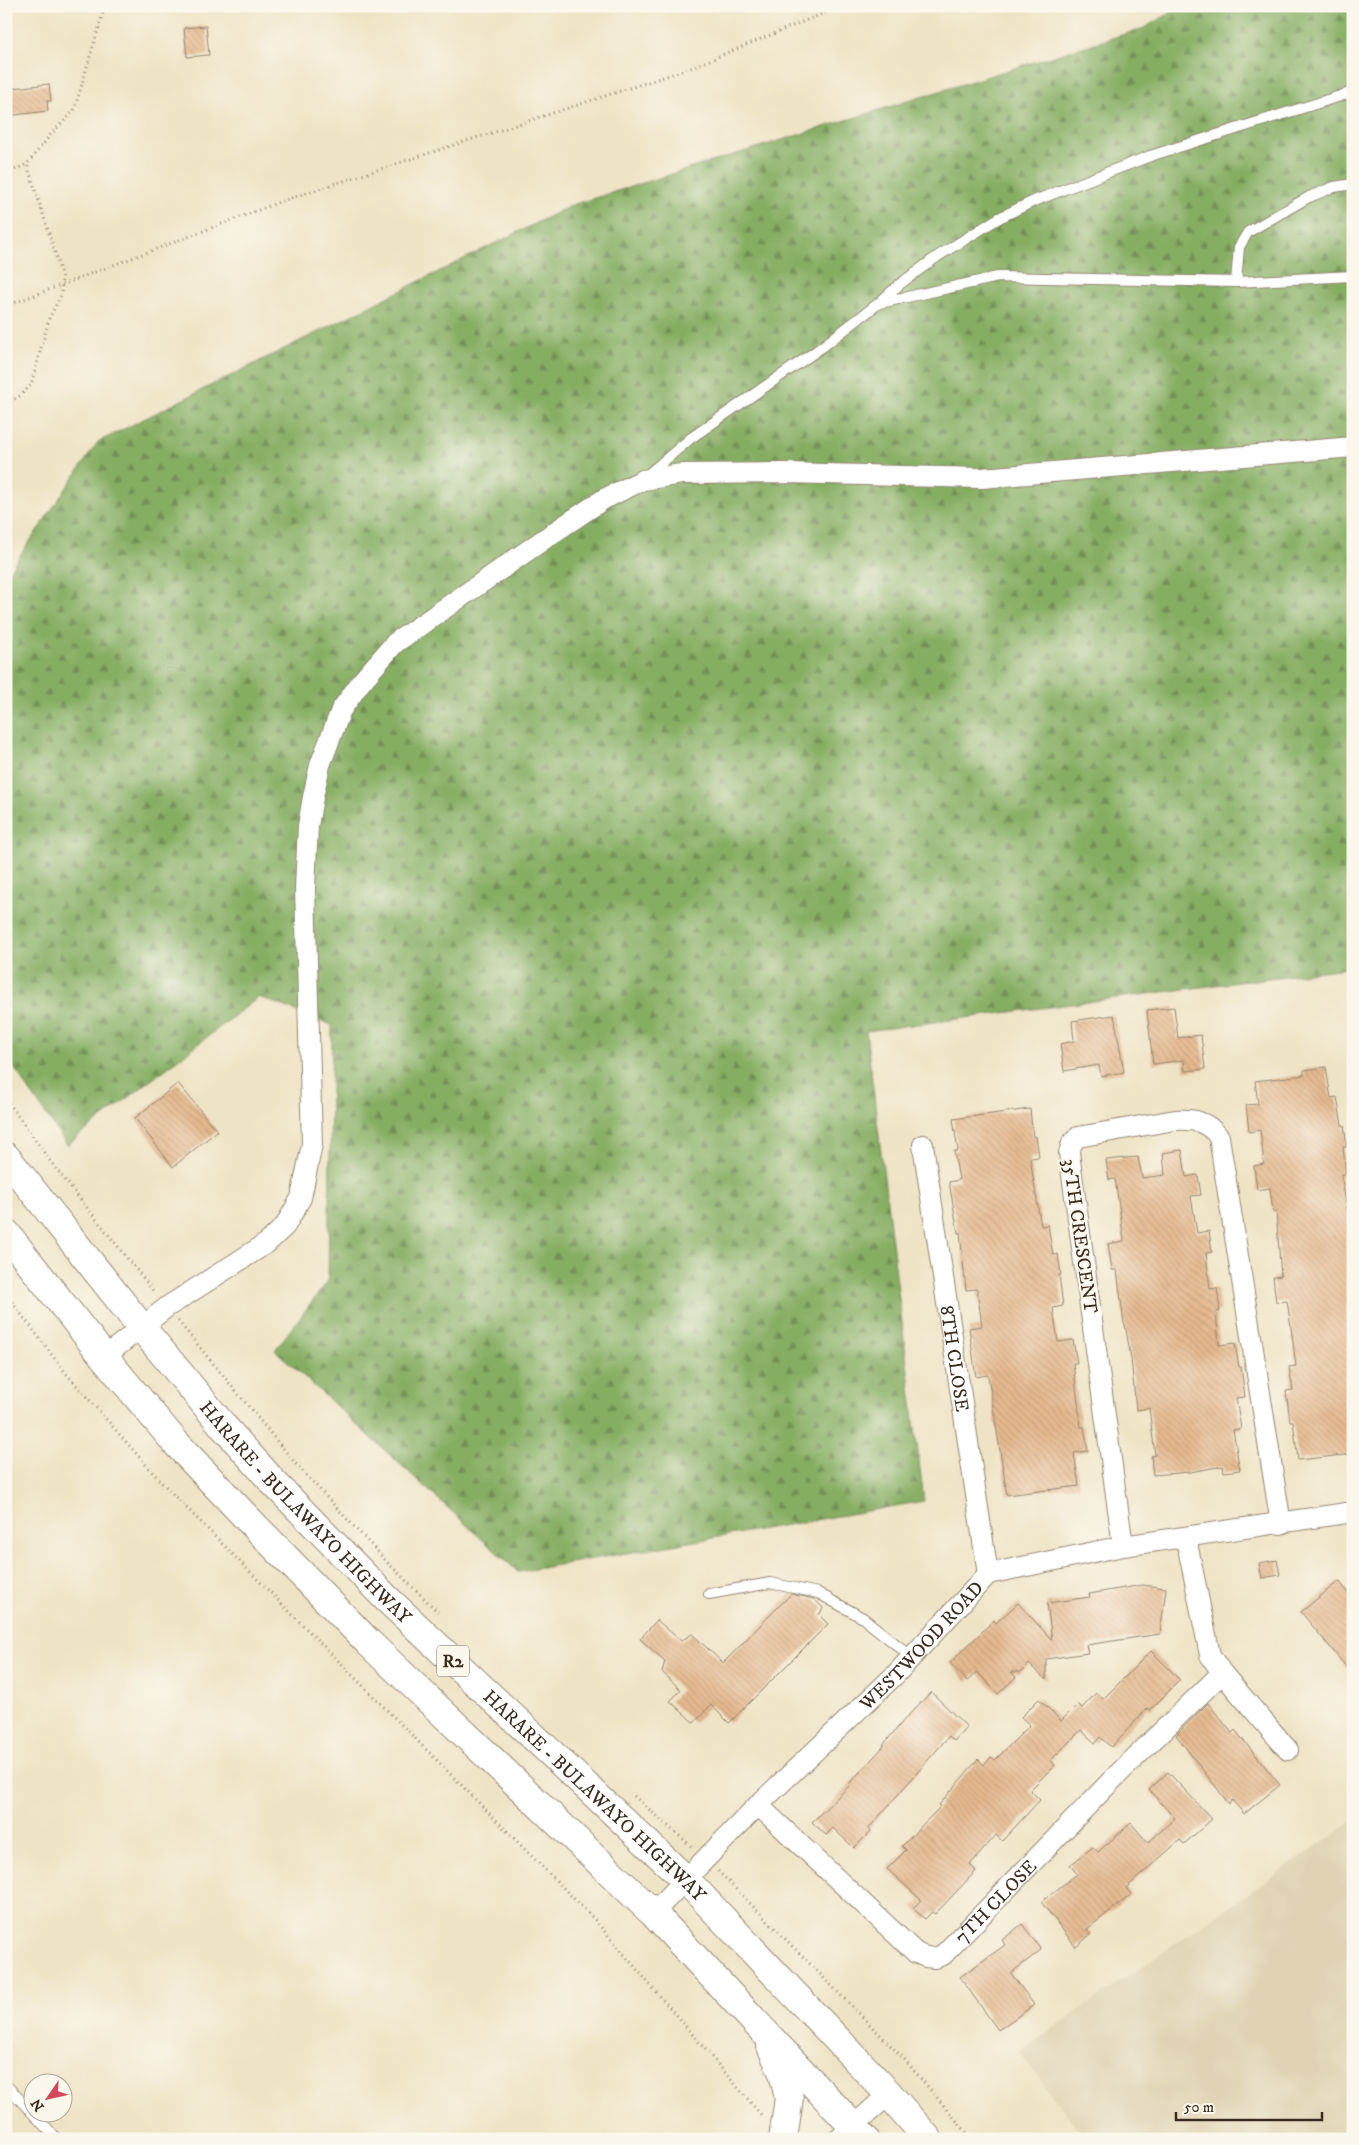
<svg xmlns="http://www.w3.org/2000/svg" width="1359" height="2145" viewBox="0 0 1359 2145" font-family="'IM FELL DW Pica',serif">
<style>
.built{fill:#e0d3b4}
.forest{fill:url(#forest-firs);stroke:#606c41}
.building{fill:url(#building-back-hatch)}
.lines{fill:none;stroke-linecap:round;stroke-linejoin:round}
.service-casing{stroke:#958672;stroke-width:12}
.minor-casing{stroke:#958672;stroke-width:22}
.trunk-casing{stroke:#958672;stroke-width:30}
.path{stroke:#958672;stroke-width:3;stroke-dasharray:1 4;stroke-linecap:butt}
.service{stroke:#fff;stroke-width:10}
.minor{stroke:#fff;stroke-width:20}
.trunk{stroke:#fff;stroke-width:28}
.labels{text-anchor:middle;stroke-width:4;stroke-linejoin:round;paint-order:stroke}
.shield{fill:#fbf7ec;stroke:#75685c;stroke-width:1}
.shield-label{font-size:18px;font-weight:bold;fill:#3b2a1e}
.street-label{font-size:19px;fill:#3b2a1e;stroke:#fbf7ec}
</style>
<defs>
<pattern id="forest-firs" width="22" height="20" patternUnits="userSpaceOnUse" patternTransform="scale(1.25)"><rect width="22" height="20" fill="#86ae64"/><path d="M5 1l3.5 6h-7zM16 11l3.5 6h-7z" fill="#6f8e52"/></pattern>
<pattern id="building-back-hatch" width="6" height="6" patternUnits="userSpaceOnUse" patternTransform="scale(1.25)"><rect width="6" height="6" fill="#e5b98f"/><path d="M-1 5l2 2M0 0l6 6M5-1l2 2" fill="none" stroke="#c59f7b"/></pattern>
</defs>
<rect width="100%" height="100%" fill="#fbf7ec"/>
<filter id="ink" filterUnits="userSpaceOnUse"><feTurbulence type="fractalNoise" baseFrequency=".02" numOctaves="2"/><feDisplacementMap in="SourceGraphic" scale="10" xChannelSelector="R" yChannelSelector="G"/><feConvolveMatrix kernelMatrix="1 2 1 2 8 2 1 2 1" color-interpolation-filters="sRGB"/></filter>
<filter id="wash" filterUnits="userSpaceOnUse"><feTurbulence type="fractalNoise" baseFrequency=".0096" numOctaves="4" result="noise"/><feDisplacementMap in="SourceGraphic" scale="20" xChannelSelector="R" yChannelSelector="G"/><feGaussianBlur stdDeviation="1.12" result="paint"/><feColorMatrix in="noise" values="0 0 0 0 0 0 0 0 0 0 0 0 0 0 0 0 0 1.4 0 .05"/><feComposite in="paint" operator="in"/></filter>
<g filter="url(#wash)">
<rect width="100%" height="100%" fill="#efe3c5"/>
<path class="built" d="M1353 1821V2139H1086L1019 2052Z"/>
<path class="forest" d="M1183 6H1353V967L866 1031 924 1501 518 1572 275 1350 328 1281 332 1025 259 997 67 1145 6 1056V576L98 442 572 205 1144 28Z"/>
<g id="blocks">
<path class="building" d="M206 26 209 55 187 57 184 28Z
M49 84 51 101H47L48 111 6 116V89Z
M1174 1007 1178 1038 1201 1035 1205 1069 1185 1071 1184 1060 1153 1064 1147 1010Z
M1114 1015 1124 1072 1101 1076 1099 1065 1064 1071 1060 1044 1074 1041 1072 1021Z
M1326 1067 1331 1098 1337 1097 1342 1125H1344L1347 1147H1343L1346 1174 1341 1175 1347 1209H1353V1454L1298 1460 1293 1421H1290L1286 1391 1293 1390 1289 1367 1296 1366 1291 1327 1287 1301 1276 1302 1273 1277 1281 1276 1276 1212H1273L1270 1188 1257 1190 1254 1166 1264 1164 1260 1130 1249 1132 1246 1105 1258 1104 1255 1081 1304 1075V1070Z
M178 1083 217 1131 173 1167 135 1118Z
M1030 1109 1033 1137 1036 1136 1039 1157 1030 1158 1041 1226 1048 1225 1053 1255 1058 1254 1061 1275H1059L1063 1306 1053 1308 1058 1342 1073 1340 1077 1363H1073L1081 1427H1084L1088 1451 1074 1453 1079 1486 1007 1495 988 1375 976 1377 969 1328 982 1326 977 1289 966 1290 960 1232 958 1233 949 1182 959 1180 954 1151H958L953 1119Z
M1182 1150 1186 1177 1198 1175 1201 1195 1191 1196 1197 1233 1209 1231 1212 1252 1206 1253 1210 1289 1217 1288 1220 1311 1216 1312 1219 1345 1235 1343 1239 1367H1241L1245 1397 1236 1398 1241 1429 1233 1430 1240 1470 1224 1472 1223 1466 1190 1472 1153 1475 1151 1456 1155 1455 1149 1408 1136 1410 1131 1358 1125 1324H1124L1117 1270H1112L1108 1244 1124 1241 1115 1179 1109 1180 1106 1160 1138 1157 1142 1178 1165 1175 1163 1153Z
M1277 1560 1280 1575 1262 1578 1259 1563Z
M1339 1581 1353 1598V1675L1301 1612Z
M1142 1585 1166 1588 1160 1634 1086 1645 1088 1653 1046 1659V1680L1029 1664 1021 1672H1011L1016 1677 998 1694 977 1672 967 1681 950 1663 994 1620 996 1623 1018 1603 1052 1640 1047 1603 1090 1597 1089 1594Z
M791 1594 814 1599 823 1608 819 1615 828 1624 729 1723 711 1705 694 1723 670 1701 681 1690 662 1672 665 1661 640 1639 657 1620 681 1641 692 1634 723 1663Z
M1151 1651 1180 1680 1150 1710 1148 1708 1111 1747 1100 1737 1095 1743 1081 1730 1051 1760 1055 1765 1030 1790 1040 1800 1002 1841 996 1835 970 1865 976 1871 935 1914 932 1912 925 1919 913 1908 921 1900 887 1869 906 1850 902 1846 941 1806 939 1805 978 1759 984 1765 991 1757 995 1760 1030 1725 1021 1717 1039 1699 1061 1721 1078 1704 1082 1708 1096 1693 1103 1699Z
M931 1692 967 1727 954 1741 949 1736 869 1828 871 1831 854 1848 833 1828 826 1835 812 1822 849 1786 848 1785 884 1746 883 1745 904 1720Z
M1208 1703 1232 1733 1235 1730 1280 1785 1244 1814 1232 1800 1229 1804 1176 1735Z
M1168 1772 1212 1819 1184 1844 1180 1840 1126 1888 1131 1895 1087 1929 1091 1934 1076 1947 1041 1902 1077 1874 1070 1865 1093 1847 1098 1852 1131 1823 1148 1843 1175 1818 1149 1790Z
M1022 1924 1041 1950 1011 1973 1034 2005 998 2030 960 1977 1005 1945 1002 1940Z"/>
</g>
</g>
<g filter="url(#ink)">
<use href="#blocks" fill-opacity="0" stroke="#958672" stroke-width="1"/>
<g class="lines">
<defs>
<path id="service" d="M1236 282 1239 247 1248 232 1309 197 1334 187 1353 184
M880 303 998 277 1236 282 1353 276
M645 477 691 438 822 347 879 303 900 284 938 256 999 218 1034 201 1150 156 1353 92
M709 1594 770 1583 818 1593 863 1618 912 1657
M6 2085 57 2139"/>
<g id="minor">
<path id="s1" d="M923 1145 988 1574"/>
<path d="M104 1357 167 1307 267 1243 285 1226 301 1198 312 1144 305 888 308 826 313 797 320 765 341 710 361 682 395 643 553 533 604 499 643 480 682 474 785 473 981 478 1353 447"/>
<path d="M1186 1538 1210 1655 1222 1673 1288 1750"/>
<path d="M1123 1546 1069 1153 1072 1143 1078 1137 1175 1120C1194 1119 1207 1121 1219 1137L1281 1524"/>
<path id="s2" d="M758 1805 916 1953 926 1957 934 1958 943 1955 1114 1778 1222 1673"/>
<path id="s3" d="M653 1913 758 1805 896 1674 988 1574 1123 1546 1353 1512"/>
<path d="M839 2139 889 2094"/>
</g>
<g id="trunk">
<path id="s4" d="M6 1157 142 1328 224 1427 274 1483 387 1599 685 1879 889 2094 928 2139"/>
<path d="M6 1233 104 1357 175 1442 245 1516 369 1643 653 1913 865 2139"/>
<path d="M771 2046 783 2073 789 2098 783 2139"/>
</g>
</defs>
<use href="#service" class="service-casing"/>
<use href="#minor" class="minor-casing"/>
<use href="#trunk" class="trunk-casing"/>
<path class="path" d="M6 174 27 164 52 133 74 111 105 6
M6 306 282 201 688 69 841 6
M6 404 20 396 31 385 49 319 61 295 62 278 55 252 27 164
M6 1099 53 1165 155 1293
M6 1294 65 1372 162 1483 593 1918 763 2117
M178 1321 296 1464 387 1562 438 1612
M634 1796 692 1847
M718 1871 905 2060 972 2139"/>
<use href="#service" class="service"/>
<use href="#minor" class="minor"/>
<use href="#trunk" class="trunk"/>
</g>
</g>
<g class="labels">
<rect class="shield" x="437" y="1645.5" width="32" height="31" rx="4"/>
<g class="shield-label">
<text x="453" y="1667">R2</text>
</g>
<g class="street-label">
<text transform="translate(1081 1236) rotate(82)" y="7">35TH CRESCENT</text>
<text dy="7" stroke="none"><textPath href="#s1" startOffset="216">8TH CLOSE</textPath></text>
<text dy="7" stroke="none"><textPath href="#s4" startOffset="465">HARARE - BULAWAYO HIGHWAY</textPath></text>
<text dy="7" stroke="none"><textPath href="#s3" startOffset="379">WESTWOOD ROAD</textPath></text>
<text dy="7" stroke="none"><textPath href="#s4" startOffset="870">HARARE - BULAWAYO HIGHWAY</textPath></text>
<text dy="7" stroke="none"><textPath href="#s2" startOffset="320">7TH CLOSE</textPath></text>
</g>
</g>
<rect width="1359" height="2145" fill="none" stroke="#fbf7ec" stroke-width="25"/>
<g transform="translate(48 2098) rotate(236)"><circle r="24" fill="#fbf7ec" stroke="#aea59a"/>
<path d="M0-4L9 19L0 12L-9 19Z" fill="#d1495b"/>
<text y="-8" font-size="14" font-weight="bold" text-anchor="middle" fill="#3b2a1e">N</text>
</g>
<path d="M1176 2112v8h146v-8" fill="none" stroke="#3b2a1e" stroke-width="2.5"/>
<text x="1184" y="2112" font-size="15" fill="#3b2a1e" stroke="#fbf7ec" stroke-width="4" paint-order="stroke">50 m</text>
</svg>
